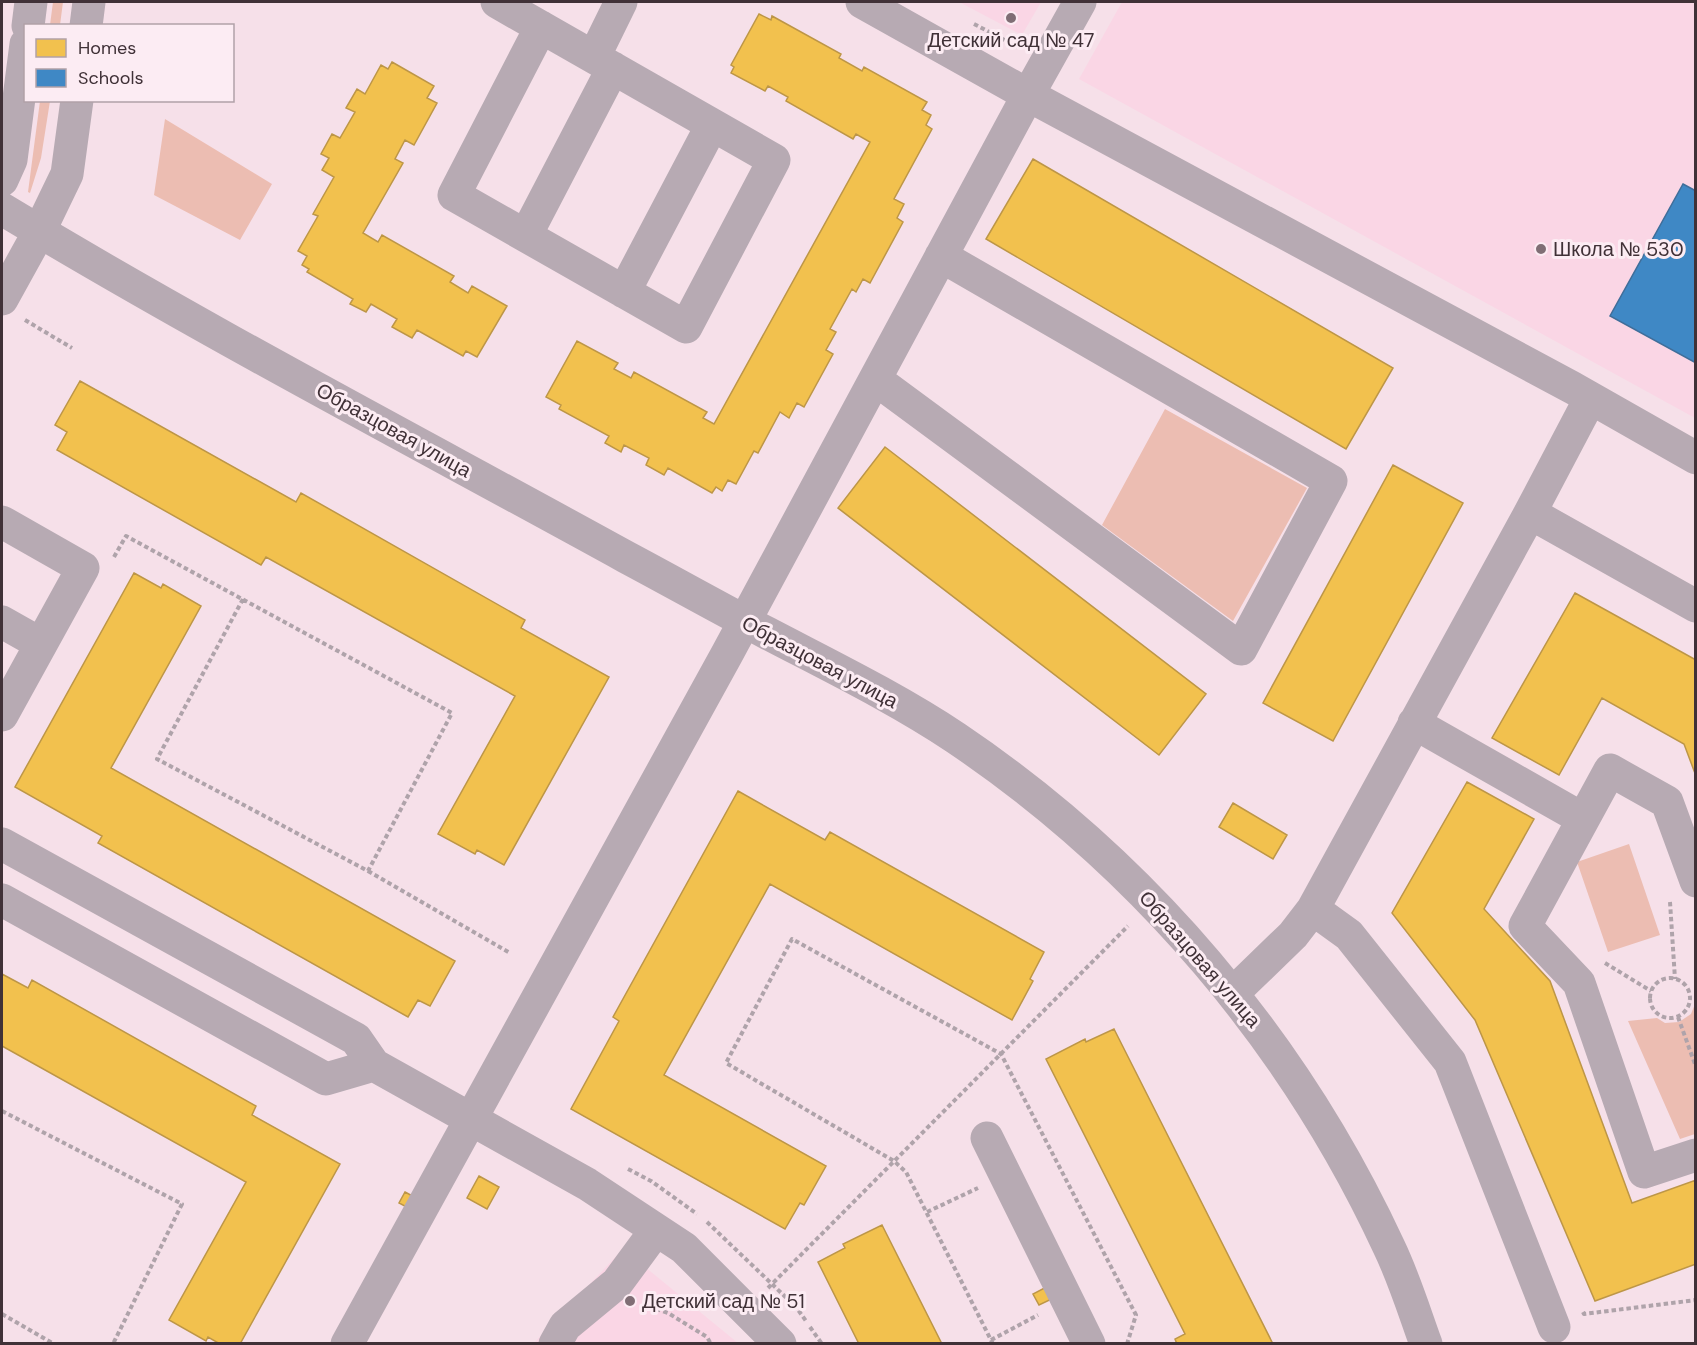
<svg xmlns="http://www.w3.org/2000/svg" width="1697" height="1345" viewBox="0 0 1697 1345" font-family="'DM Sans',sans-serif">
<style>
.built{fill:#fad6e5}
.green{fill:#ecbdb2}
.homes{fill:#f2c14e;stroke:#bd9647;stroke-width:1.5}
.schools{fill:#3f88c5;stroke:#3f6e9a;stroke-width:1.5}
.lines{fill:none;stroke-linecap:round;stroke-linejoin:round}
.path{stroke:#afa3aa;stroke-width:4;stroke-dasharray:4.5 3;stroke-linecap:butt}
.minor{stroke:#b7aab3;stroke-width:33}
.poi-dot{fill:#806e75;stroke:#fcecf3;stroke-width:2}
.labels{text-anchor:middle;stroke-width:6;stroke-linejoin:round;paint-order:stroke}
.poi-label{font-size:20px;fill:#403137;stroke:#fcecf3;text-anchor:start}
.street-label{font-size:20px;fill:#403137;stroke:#fcecf3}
</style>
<rect width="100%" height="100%" fill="#f6e0e9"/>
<path class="built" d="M959 2H1041L1022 35Z
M1122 2H1695V418L1079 79Z
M623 1249 738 1343 533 1344Z"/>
<path class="green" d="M53 2H63L60 25H50Z
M40 101H50L41 158 30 193 28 192Z
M165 119 272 184 240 240 154 195Z
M1165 409 1307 488 1233 621 1102 525Z
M1629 844 1660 935 1608 952 1577 862Z
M1695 1004V1134L1680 1139 1628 1021 1657 1018 1665 1023 1679 1022 1691 1014Z"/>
<path class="homes" d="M759 14 771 20 772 16 841 54 839 58 862 71 864 67 927 102 922 110 931 115 926 125 932 129 894 199 904 204 897 218 903 222 870 283 863 279 856 292 852 289 830 329 836 332 826 350 833 354 804 407 797 403 789 418 780 412 758 453 754 451 736 484 728 480 722 491 716 487 712 493 668 468 664 475 646 465 649 458 624 445 621 452 605 443 609 436 559 409 561 405 546 397 577 341 618 363 614 369 631 378 634 372 707 412 703 418 714 424 870 142 856 134 853 139 786 101 788 97 768 86 765 91 731 73 734 67 731 65Z
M392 62 434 86 427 98 437 103 414 145 405 140 395 159 403 163 363 233 378 242 382 235 454 276 450 282 468 293 472 286 507 306 477 357 466 351 463 356 417 330 412 338 392 327 397 319 371 304 366 312 350 304 353 299 307 272 309 269 302 265 307 256 298 251 318 216 313 214 334 177 322 170 329 158 321 154 332 134 340 138 355 112 346 108 357 89 365 94 381 65 388 69Z
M1033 159 1393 368 1346 449 986 239Z
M80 381 296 502 301 493 525 620 521 628 609 677 504 865 477 850 475 854 438 834 515 696 266 557 261 565 57 450 67 432 55 425Z
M885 447 1206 694 1159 755 838 508Z
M1393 465 1463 503 1333 741 1263 703Z
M134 573 161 588 163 584 201 606 111 768 455 961 430 1006 418 1000 408 1017 98 843 102 836 15 787Z
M1575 593 1696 660V776L1684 744 1602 698 1559 775 1492 738Z
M1467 782 1534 819 1484 909 1550 981 1632 1203 1696 1180V1264L1595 1301 1475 1020 1392 913Z
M738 791 825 840 830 832 1044 952 1030 979 1033 981 1012 1020 770 884 664 1075 826 1166 804 1205 800 1203 785 1229 571 1109 619 1021 613 1017Z
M1233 803 1287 835 1273 859 1219 827Z
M2 974 28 988 32 980 256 1106 252 1115 340 1164 240 1344H220L208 1337 206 1341 169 1320 246 1182 2 1046Z
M1114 1029 1273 1344H1177L1175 1339 1185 1334 1046 1059 1085 1039 1086 1042Z
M479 1176 499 1187 487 1209 467 1198Z
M405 1192 420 1200 414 1211 399 1203Z
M882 1225 942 1344H859L818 1262 845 1248 843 1244Z
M1052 1284 1058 1296 1039 1305 1033 1294Z"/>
<path class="schools" d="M1683 184 1696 191V363L1610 316Z"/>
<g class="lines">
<path class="path" d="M974 24 1018 47
M25 320 72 348
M114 557 126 536 452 713 368 871 157 759 243 599
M368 871 510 953
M1670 902 1675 979
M1605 963 1651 991
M1650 998a20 20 0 1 1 40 0a20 20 0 1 1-40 0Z
M1678 1017 1696 1067
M2 1111 182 1204 113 1344
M628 1169 651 1181 697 1214
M927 1212 978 1188
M707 1222 796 1307 806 1321
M768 1288 1128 926
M642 1304 668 1313 707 1337 711 1344
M1583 1312 1584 1314 1696 1300
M2 1314 54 1344
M810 1327 822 1344
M991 1340 1038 1315
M993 1344 906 1172 894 1161 726 1063 792 939 1001 1054 1136 1315 1127 1344"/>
<path class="minor" d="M497 2 774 160 686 327 454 195 541 27
M862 2 1028 95 1573 388 1696 458
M28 26 31 2
M86 26 89 2
M594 57 621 2
M2 180 11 160 26 44
M2 209C206 332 417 442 626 557 673 582 719 608 767 633 830 666 896 698 956 738 1143 864 1294 1042 1389 1247 1404 1278 1414 1311 1426 1344
M526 235 613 68
M624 292 712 125
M2 299 39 232 67 174 77 100
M875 379 1241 649 1331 481 941 256
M1530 513 1696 606
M2 522 83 568 2 715
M2 622 41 644
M1414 723 1583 819
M2 844 356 1039 374 1065 587 1184 684 1248 780 1344
M1696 881 1667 802 1610 770 1525 926 1579 983 1644 1172 1696 1155
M2 900 326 1079 374 1065
M1313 909 1349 935 1450 1062 1554 1327
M1233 993 1293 935 1313 909 1530 513 1590 399
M987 1138 1089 1344
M347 1344 727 654 1028 95 1080 2
M555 1344 565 1326 617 1283 656 1230"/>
</g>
<g class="poi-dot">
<circle cx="1011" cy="18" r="6"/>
<circle cx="1541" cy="249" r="6"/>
<circle cx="630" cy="1301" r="6"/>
</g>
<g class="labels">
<g class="poi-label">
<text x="1011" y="47" text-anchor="middle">Детский сад № 47</text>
<text x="1553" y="256">Школа № 530</text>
<text x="642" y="1308">Детский сад № 51</text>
</g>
<g class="street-label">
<text transform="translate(394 430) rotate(29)" y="7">Образцовая улица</text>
<text transform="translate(820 662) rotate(28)" y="7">Образцовая улица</text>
<text transform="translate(1200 959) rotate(49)" y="7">Образцовая улица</text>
</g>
</g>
<rect width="1697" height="1345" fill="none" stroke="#403137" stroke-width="6"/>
<rect x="24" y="24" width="210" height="78" fill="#fcecf3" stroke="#b1a1a8" stroke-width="1.5"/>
<rect x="36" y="39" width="30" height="18" fill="#f2c14e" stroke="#b1a1a8" stroke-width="1.5"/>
<text x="78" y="54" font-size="18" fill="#403137">Homes</text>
<rect x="36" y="69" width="30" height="18" fill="#3f88c5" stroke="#b1a1a8" stroke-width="1.5"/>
<text x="78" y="84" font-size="18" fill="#403137">Schools</text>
</svg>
